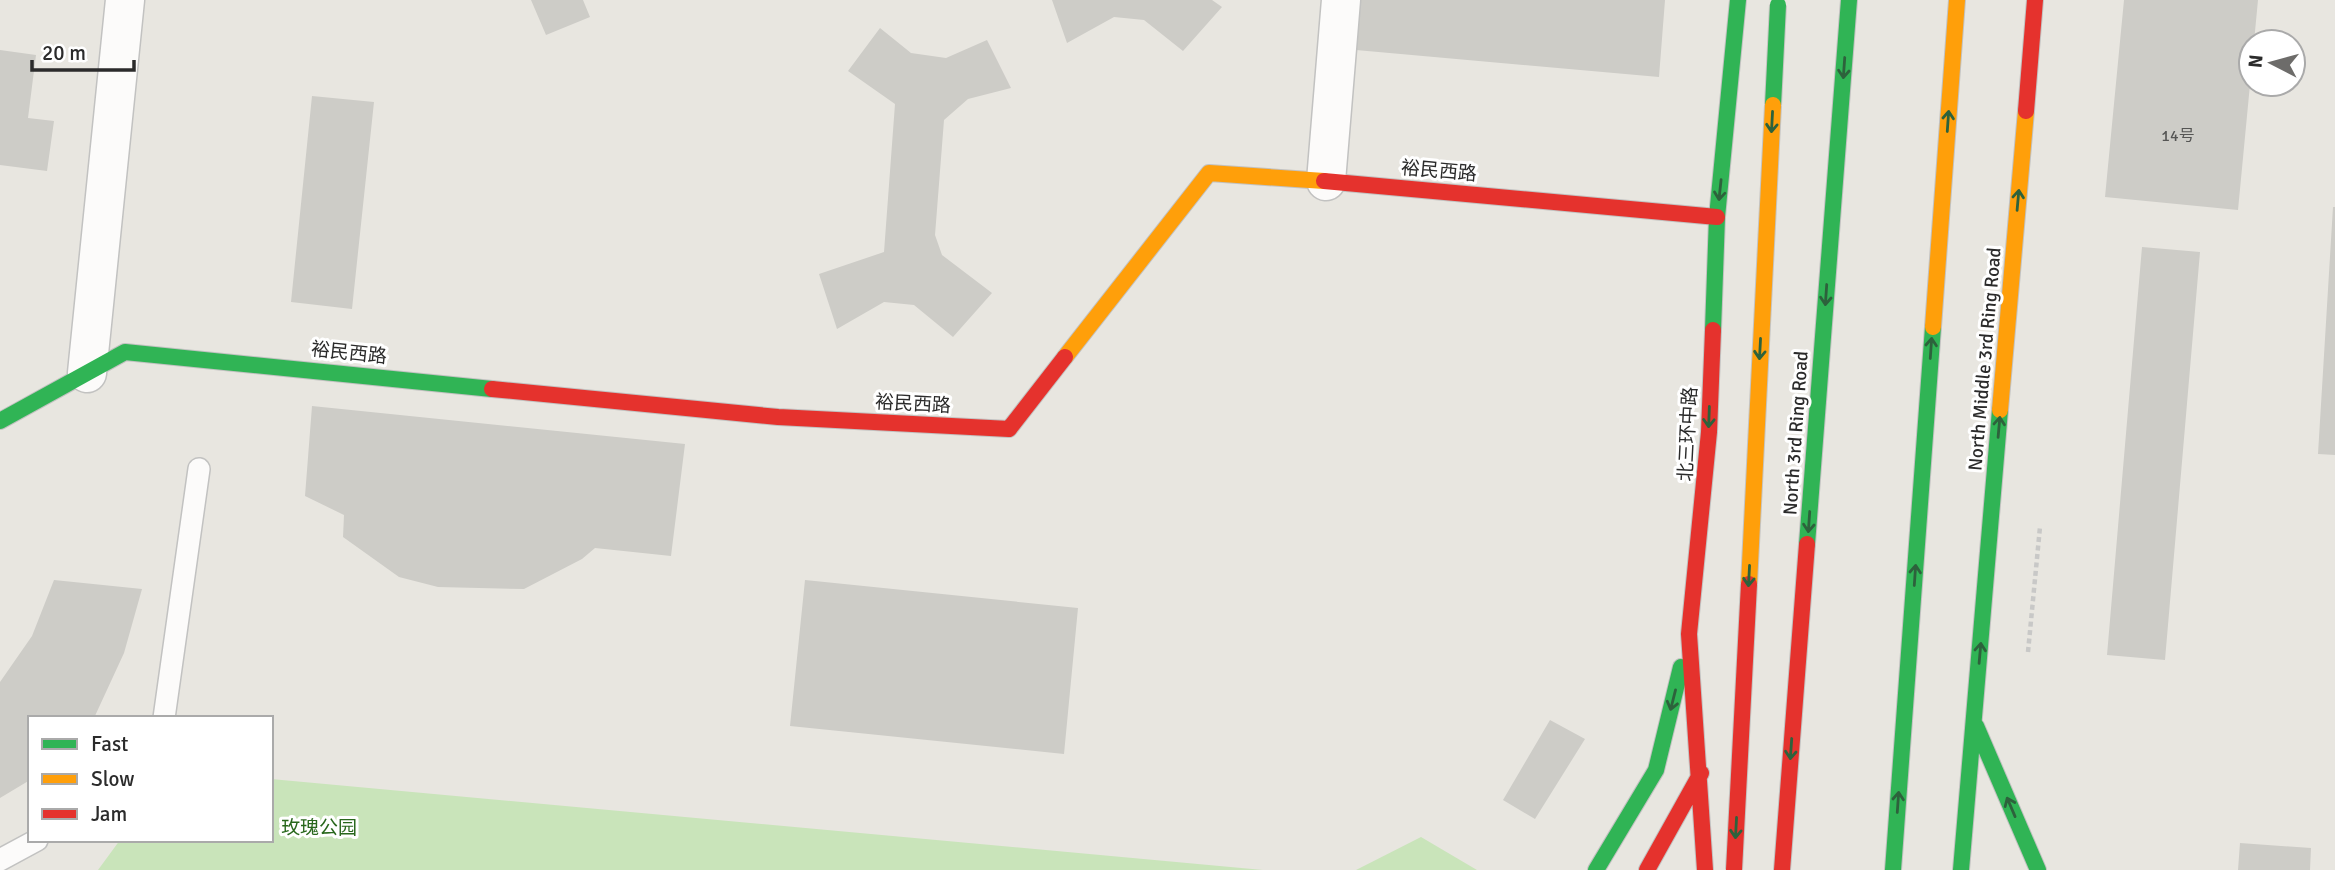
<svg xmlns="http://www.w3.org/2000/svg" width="2335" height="870" viewBox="0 0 2335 870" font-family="Signika,'Noto Sans SC',sans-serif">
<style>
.green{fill:#c9e4ba}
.building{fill:#cdccc7}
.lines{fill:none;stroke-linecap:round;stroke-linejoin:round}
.lane-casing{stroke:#c2c2c1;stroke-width:24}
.street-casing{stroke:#c2c2c1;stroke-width:41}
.fast-casing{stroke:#c2c2c1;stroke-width:18}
.slow-casing{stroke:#c2c2c1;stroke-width:18}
.jam-casing{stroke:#c2c2c1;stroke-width:18}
.path{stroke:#c8c8c7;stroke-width:4.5;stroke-dasharray:5 3.5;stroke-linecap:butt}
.lane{stroke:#fcfbfa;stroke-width:21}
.street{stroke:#fcfbfa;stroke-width:38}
.fast{stroke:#30b455;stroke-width:16}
.slow{stroke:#ff9f0a;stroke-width:16}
.jam{stroke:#e5322d;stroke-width:16}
.fast-bridge-casing{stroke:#c5c4c1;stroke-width:18;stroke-linecap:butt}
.slow-bridge-casing{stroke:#c5c4c1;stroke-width:18;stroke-linecap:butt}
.jam-bridge-casing{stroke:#c5c4c1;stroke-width:18;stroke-linecap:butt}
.fast-bridge{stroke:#30b455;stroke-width:16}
.slow-bridge{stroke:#ff9f0a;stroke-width:16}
.jam-bridge{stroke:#e5322d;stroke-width:16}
.oneway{stroke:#2d623c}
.labels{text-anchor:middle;stroke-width:6;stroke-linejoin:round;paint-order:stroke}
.number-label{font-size:16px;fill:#555554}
.street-label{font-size:19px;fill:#2b2b2b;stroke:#fff}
.park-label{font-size:19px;fill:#28671c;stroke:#fff}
</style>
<rect width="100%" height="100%" fill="#e8e6e0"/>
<path class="green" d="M271 779 1263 870H98L120 840H271Z
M1421 837 1477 870H1356Z"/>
<path class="building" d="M531 0H583L590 17 546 35Z
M1052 0H1212L1222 7 1183 51 1144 20 1114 17 1067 43Z
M1360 0H1665L1659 77 1356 50Z
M2124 0H2258L2254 42H2251V74L2238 210 2105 197Z
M880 28 911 53 946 58 987 40 1011 88 968 99 944 120 935 235 942 255 992 293 953 337 914 305 884 302 837 329 819 274 884 252 895 104 848 71Z
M0 50 36 55 28 118 54 121 47 171 0 165Z
M312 96 374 102 352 309 291 302Z
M2333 207H2335V455L2318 454Z
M2142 247 2200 252 2165 660 2107 655Z
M312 406 685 444 671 556 595 548 582 559 524 589 438 587 399 577 343 537 344 515 305 496Z
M54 580 142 589 124 653 94 718H30V780L0 798V682L32 636Z
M805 580 1078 608 1064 754 790 726Z
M1550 720 1585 739 1535 819 1503 800Z
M2240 843 2311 848 2310 870H2238Z"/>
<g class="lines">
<defs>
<path id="lane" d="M164 718 199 469
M0 860 37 840"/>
<path id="street" d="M1326 181 1341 0
M87 373 125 0"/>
<path id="fast" d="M1713 330 1717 217 1738 0
M0 421 125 352 492 389
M1807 544 1849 0
M1976 726 2038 870
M1596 870 1656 770 1681 667
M1893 870 1933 327
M1961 870 2000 410"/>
<path id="slow" d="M1933 327 1957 0
M1065 357 1209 173 1324 181
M2000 410 2026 111"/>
<path id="jam" d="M2026 111 2035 0
M1324 181 1717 217
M492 389 778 417 1009 429 1065 357
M1647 870 1701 773
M1705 870 1689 634 1709 432 1713 330
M1782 870 1807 544"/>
</defs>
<use href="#lane" class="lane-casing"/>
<use href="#street" class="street-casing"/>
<use href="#fast" class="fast-casing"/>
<use href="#slow" class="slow-casing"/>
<use href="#jam" class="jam-casing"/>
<path class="path" d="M2028 652 2040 527"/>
<use href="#lane" class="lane"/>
<use href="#street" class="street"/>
<use href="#fast" class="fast"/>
<use href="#slow" class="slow"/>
<use href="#jam" class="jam"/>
<defs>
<path id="fast-bridge" d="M1773 105 1778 5"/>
<path id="slow-bridge" d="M1749 584 1773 105"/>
<path id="jam-bridge" d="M1734 870 1749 584"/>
</defs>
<use href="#fast-bridge" class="fast-bridge-casing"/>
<use href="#slow-bridge" class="slow-bridge-casing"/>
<use href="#jam-bridge" class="jam-bridge-casing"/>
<use href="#fast-bridge" class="fast-bridge"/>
<use href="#slow-bridge" class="slow-bridge"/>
<use href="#jam-bridge" class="jam-bridge"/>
</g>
<defs><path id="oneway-shaft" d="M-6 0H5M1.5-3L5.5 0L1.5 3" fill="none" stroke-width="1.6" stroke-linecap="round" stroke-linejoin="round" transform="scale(1.75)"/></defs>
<g class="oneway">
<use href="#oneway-shaft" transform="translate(1844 68) rotate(94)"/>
<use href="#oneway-shaft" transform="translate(1948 121) rotate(-86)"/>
<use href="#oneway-shaft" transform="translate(1772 122) rotate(93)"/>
<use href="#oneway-shaft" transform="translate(1720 190) rotate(96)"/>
<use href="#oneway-shaft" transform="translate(2018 200) rotate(-85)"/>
<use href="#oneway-shaft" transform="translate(1826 295) rotate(94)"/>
<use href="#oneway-shaft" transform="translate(1931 348) rotate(-86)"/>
<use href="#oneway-shaft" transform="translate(1760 349) rotate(93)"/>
<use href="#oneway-shaft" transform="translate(1709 417) rotate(92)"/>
<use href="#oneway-shaft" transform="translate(1999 427) rotate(-85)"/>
<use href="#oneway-shaft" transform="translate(1809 522) rotate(94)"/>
<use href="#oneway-shaft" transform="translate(1915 575) rotate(-86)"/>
<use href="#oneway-shaft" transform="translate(1749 576) rotate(93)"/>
<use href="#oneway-shaft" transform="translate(1980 653) rotate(-85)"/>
<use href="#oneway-shaft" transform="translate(1673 700) rotate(104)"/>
<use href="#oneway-shaft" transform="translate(1791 749) rotate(94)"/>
<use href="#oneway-shaft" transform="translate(1898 802) rotate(-86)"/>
<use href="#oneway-shaft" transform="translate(2011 807) rotate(-113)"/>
<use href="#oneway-shaft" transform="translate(1736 828) rotate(93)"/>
</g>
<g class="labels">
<g class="number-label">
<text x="2178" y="141">14号</text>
</g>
<g class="street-label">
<text transform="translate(1439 170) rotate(5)" y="7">裕民西路</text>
<text transform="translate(349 352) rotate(6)" y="7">裕民西路</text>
<text transform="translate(1984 359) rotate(-85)" y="7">North Middle 3rd Ring Road</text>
<text transform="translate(913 403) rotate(3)" y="7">裕民西路</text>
<text transform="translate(1795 433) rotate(-86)" y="7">North 3rd Ring Road</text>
<text transform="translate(1687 434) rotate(-87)" y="7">北三环中路</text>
</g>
<g class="park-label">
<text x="319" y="834">玫瑰公园</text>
</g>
</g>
<rect x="28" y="716" width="245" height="126" fill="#ffffff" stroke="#aaaaaa" stroke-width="2"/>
<rect x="42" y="739" width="35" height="10" fill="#30b455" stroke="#aaaaaa" stroke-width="2"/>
<text x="91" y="751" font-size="21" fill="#2b2b2b">Fast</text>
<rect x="42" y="774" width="35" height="10" fill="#ff9f0a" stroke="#aaaaaa" stroke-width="2"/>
<text x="91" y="786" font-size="21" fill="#2b2b2b">Slow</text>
<rect x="42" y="809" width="35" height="10" fill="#e5322d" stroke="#aaaaaa" stroke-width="2"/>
<text x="91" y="821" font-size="21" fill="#2b2b2b">Jam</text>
<g transform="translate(2272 63) rotate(276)"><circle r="33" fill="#ffffff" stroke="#aaaaaa" stroke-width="2"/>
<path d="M0-5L12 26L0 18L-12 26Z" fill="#6d6c6a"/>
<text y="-10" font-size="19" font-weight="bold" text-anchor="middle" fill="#2b2b2b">N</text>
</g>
<path d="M32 60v10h102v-10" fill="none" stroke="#2b2b2b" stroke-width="3.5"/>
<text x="42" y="60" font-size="21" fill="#2b2b2b" stroke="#ffffff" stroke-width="5" paint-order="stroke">20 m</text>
</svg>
